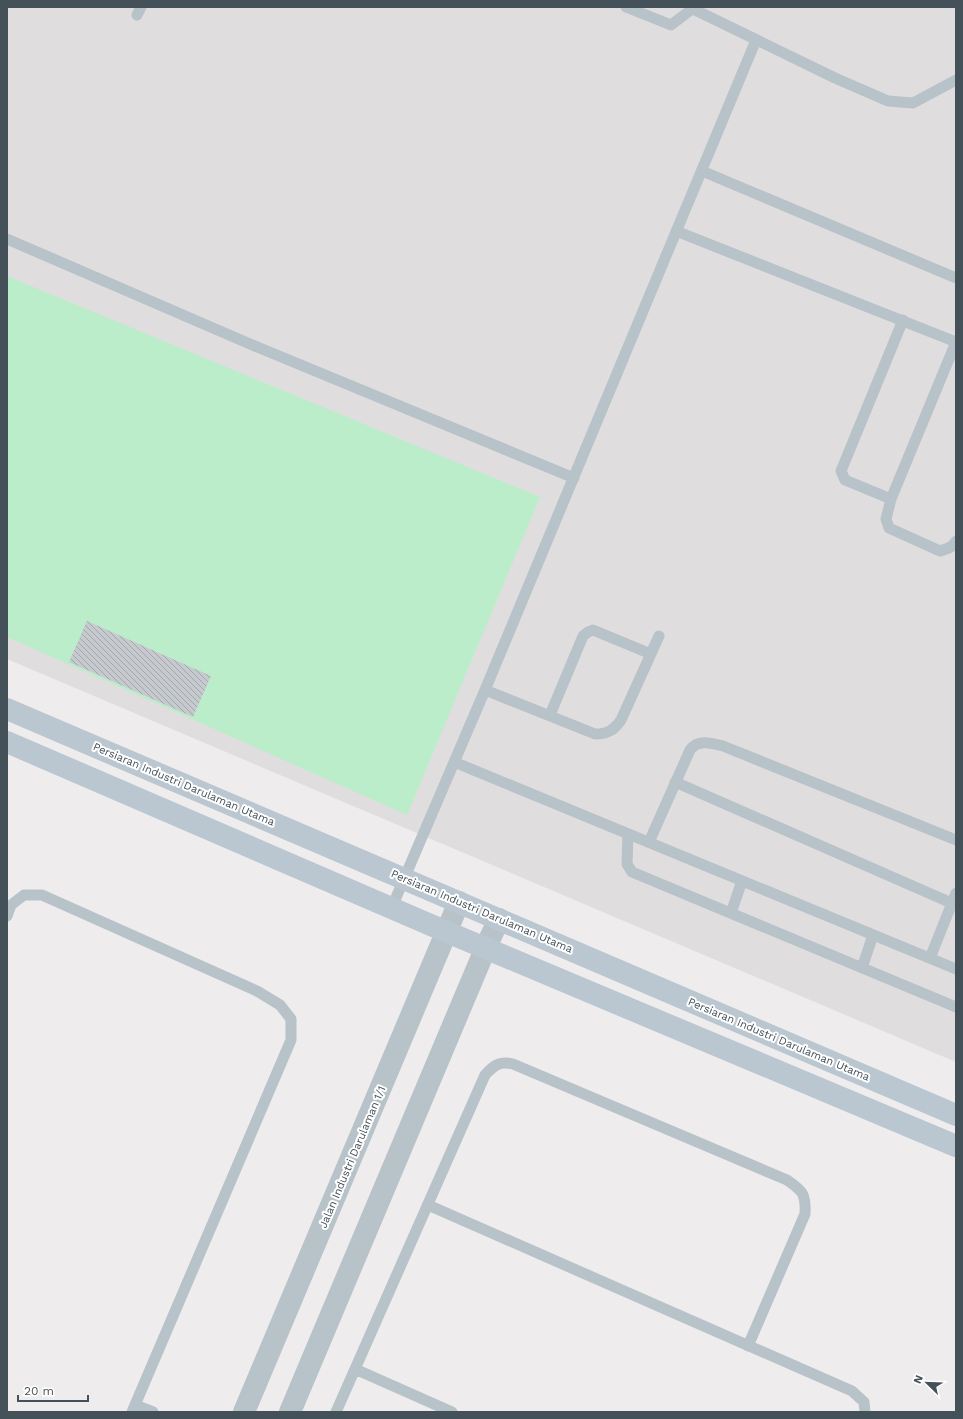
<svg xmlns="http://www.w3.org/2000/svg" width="963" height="1419" viewBox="0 0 963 1419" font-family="'Work Sans',sans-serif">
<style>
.education{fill:#e0ddde}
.grass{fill:#bbedcb}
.building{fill:url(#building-back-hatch)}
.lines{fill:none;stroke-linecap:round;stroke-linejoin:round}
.lane{stroke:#b8c2c9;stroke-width:11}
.street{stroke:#b8c2c9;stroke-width:22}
.secondary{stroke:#bac6d0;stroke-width:22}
.labels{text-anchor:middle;stroke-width:4;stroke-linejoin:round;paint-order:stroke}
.street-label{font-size:11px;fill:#455159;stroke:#fff}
</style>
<defs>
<pattern id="building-back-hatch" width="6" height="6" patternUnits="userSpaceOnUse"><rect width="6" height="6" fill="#c6cacf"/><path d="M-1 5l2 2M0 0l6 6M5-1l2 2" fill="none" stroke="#a3a6ab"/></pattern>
</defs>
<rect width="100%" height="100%" fill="#efeced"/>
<path class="education" d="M7 7H956V1062L7 659Z"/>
<path class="grass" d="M7 276 540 497 407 815 7 637Z"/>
<path class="building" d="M87 621 211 676 193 717 69 662Z"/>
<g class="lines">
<path class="lane" d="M626 7 671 25 692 9
M689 7 835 78 888 101 913 103 956 80
M137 15 141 7
M702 171 956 278
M676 231 956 342
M7 239 250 344 574 478
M956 342 891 499 886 519 889 528 940 551C946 549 953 548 956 541
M891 499 845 480 841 471 903 320
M485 690 595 734C608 734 614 730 621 720L659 636
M550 715 583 636 588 632 593 630 651 654
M454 762 956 969
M675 782 956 905
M628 834 627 864 632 872 956 1007
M649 842 690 750C698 739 711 743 723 746L956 840
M392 907 485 690 756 40
M731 913 742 881
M7 916 11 905 24 895H42L257 991 280 1005 291 1019V1040L132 1412
M930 958 956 893
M862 968 873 935
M428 1205 852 1391 864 1402 865 1412
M135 1405 153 1412
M336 1412 355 1369
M452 1412 355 1369 485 1075C494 1065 500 1061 513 1064L787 1180C803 1191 806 1194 805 1214L748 1346"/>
<path class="street" d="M244 1412 459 902
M290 1412 486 947 499 919"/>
<path class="secondary" d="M7 709 956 1115
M7 742 447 932 956 1146"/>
</g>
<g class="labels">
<g class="street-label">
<text transform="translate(184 784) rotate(23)" y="4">Persiaran Industri Darulaman Utama</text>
<text transform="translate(482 911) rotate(23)" y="4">Persiaran Industri Darulaman Utama</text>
<text transform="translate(779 1039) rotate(23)" y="4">Persiaran Industri Darulaman Utama</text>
<text transform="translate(352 1157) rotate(-67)" y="4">Jalan Industri Darulaman 1/1</text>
</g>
</g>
<rect width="963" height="1419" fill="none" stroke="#455159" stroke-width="16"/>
<g transform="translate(927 1383) rotate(293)" stroke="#ffffff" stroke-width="3" paint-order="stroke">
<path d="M0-3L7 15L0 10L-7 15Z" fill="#455159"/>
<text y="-6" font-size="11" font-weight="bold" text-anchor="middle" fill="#455159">N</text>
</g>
<path d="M18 1395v6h70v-6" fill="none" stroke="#455159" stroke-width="2"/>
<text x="24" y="1395" font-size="12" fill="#455159" stroke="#ffffff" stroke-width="3" paint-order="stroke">20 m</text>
</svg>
